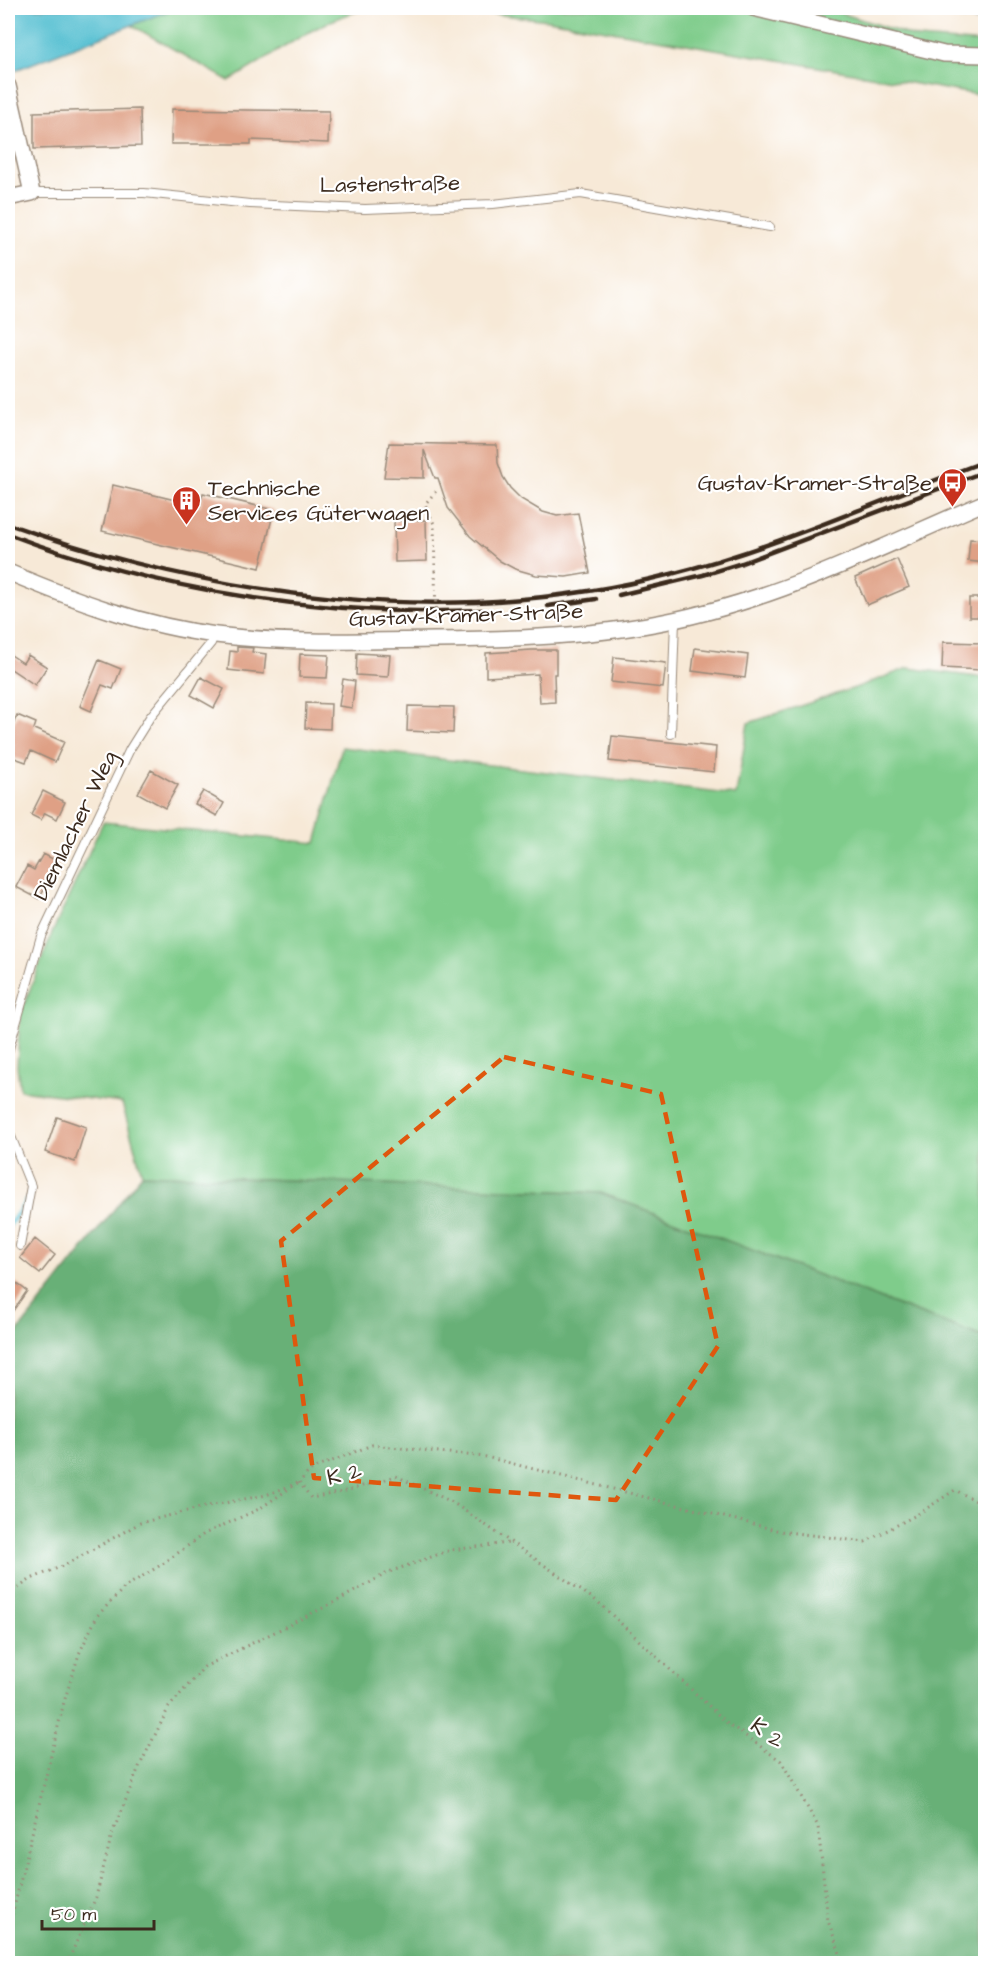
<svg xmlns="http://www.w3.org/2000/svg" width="993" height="1971" viewBox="0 0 993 1971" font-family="'Architects Daughter',sans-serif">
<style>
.green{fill:#7fcc8b;stroke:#5d7b54;stroke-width:1.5}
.forest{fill:#67b077;stroke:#516d4a;stroke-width:1.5}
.water{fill:#56c0d2;stroke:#487578;stroke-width:1.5}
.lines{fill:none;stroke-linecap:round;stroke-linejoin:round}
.stream{stroke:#56c0d2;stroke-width:4.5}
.building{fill:#dfa085}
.lane-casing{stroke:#998a7a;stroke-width:10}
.street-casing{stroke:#998a7a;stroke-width:18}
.path{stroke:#998a7a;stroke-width:3;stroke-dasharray:1.5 4.5;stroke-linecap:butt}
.lane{stroke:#fff;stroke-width:8}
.street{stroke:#fff;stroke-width:15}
.rail{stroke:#3b2a1e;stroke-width:4.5}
.path-bridge{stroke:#998a7a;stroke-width:3;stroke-dasharray:1.5 4.5;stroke-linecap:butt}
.marked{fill:none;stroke:#df570d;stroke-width:4.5;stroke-dasharray:12 8;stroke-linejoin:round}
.labels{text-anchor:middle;stroke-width:4.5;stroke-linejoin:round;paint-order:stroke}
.street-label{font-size:22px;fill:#3b2a1e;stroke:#fff}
.poi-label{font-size:22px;fill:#3b2a1e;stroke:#fff;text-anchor:end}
</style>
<rect width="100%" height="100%" fill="#fff"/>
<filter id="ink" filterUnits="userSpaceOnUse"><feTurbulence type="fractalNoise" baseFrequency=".0167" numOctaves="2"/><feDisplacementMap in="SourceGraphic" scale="12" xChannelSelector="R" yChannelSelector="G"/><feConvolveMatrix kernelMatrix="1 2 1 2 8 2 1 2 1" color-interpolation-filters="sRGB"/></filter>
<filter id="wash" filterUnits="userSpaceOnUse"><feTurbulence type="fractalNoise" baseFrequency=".008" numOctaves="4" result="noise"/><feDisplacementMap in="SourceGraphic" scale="24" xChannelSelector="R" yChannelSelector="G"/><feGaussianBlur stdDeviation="1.35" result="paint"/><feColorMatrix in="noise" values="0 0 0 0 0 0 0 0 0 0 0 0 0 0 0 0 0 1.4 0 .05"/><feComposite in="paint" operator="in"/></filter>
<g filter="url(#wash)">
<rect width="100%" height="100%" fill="#f7e9d7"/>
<path class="green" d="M176 8H370C318 19 275 55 229 81L131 25Z
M440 8H826L918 38 985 43V96L548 20Z
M908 668 985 678V1338L600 1193 142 1174 122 1103 20 1090 17 1066 20 1015 52 933 103 822 316 843 342 747 736 795 748 723 855 688Z"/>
<path class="forest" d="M142 1174 601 1193 985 1338V1963H8V1344Z"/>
<path class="water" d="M8 8H176L8 73Z
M913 8H985V22L929 14Z"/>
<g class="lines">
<path class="stream" d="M8 1227 27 1200"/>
</g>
<g id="blocks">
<path class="building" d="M140 109 141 146 34 149V112Z
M172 109 329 111 328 143 251 140V144H171Z
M389 443 497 445 498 463 503 477 510 488 521 499 543 512 557 516 578 513 590 573 566 577 536 575 515 569 500 561 470 536 448 508 438 478H435L424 450V478L384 477Z
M113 485 200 506 203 493 274 510 260 568 102 531Z
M426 520 427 561 395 562 394 521Z
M970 539 986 540V563L968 561Z
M897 559 909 587 867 605 855 578Z
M969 598H986V617H969Z
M943 642 983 643 982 670 942 668Z
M237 647 253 648 252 652 266 654 264 674 228 670 230 651 237 652Z
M695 648 748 655 745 678 692 671Z
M532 650H556V674H554L555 702 540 703 538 674 486 677V653Z
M8 653 23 663 28 655 47 667 35 685 8 667Z
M357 653 390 655 388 677 356 675Z
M300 654 329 655 327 678 299 677Z
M614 657 666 663 663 688 611 682Z
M99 660 121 669 113 689 102 685 91 711 80 706Z
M201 677 224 689 214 708 191 695Z
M343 679 355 681 352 708 339 706Z
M306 703 331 704 330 729 305 728Z
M408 706 454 707 453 733 407 731Z
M17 715 36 723 34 729 64 742 55 762 31 751 26 762 9 756 14 744 8 741V737Z
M612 736 716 747 714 772 609 761Z
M151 770 178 785 165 808 138 793Z
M43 791 65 802 57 819 45 813 41 820 31 815Z
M203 791 224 803 217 816 195 804Z
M43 854 59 862 39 899 16 887 27 866 34 870Z
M57 1117 86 1127 75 1162 45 1152Z
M35 1239 55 1255 40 1274 20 1258Z
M8 1277 27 1291 8 1318Z"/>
</g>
</g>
<g filter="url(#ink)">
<use href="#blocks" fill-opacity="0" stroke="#998a7a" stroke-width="1.5"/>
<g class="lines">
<defs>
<path id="lane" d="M32 193H144L250 204 365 209 493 204 581 194 770 227
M671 734 675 620
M8 1052 41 936 130 749 150 717 211 643 214 635
M8 1129 31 1186 20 1246"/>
<path id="street" d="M753 8 944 54 986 55
M8 86 32 193 8 198
M8 572C74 600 144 626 216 635 288 644 362 641 435 640 526 639 618 636 707 612 804 587 894 541 986 502"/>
</defs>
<use href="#lane" class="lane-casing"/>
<use href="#street" class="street-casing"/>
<path class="path" d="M435 571 434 524 425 504 437 490
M8 1595 31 1579 65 1565 140 1523 203 1507 266 1495 292 1485
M8 1932 64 1702 79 1654 97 1616 125 1587 164 1563 204 1534 259 1509 299 1482
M67 1964 96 1897 112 1834 139 1767 169 1707 204 1667 337 1601 389 1572 451 1550 509 1543
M844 1964 828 1921 818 1826 781 1761 726 1722 598 1602 452 1502 396 1476 342 1492 311 1498 299 1482 312 1469 372 1445 486 1457 780 1531 865 1542 918 1514 955 1490 986 1506"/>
<use href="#lane" class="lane"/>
<use href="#street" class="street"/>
<path class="rail" d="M8 524C218 599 452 630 671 574 779 547 881 499 986 461
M8 534C157 591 323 617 482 610
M619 595 703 575 742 563 986 471
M548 606 596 599"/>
<path class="path-bridge" d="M435 571 436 623"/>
</g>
</g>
<path class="marked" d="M504 1057 661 1094 718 1346 616 1500 314 1478 281 1241Z"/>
<defs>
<symbol id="bus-pin" viewBox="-11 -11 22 30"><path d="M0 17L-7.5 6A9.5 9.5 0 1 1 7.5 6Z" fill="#c8321e" stroke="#fff"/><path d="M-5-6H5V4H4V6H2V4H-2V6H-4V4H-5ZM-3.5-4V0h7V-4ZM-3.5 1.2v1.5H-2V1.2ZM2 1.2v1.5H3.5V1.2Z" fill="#fff"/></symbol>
<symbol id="building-pin" viewBox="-11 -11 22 30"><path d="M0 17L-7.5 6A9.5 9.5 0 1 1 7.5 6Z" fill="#c8321e" stroke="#fff"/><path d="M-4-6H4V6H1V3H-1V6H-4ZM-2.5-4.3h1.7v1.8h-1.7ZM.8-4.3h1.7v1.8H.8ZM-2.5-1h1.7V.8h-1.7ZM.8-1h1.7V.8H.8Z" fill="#fff"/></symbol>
</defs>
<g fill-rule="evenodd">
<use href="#bus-pin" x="936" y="466" width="33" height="45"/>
<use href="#building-pin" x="170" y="484" width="33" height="45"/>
</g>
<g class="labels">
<g class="street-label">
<text transform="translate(390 183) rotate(-1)" y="8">Lastenstraße</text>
<text transform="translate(466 614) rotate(-2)" y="8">Gustav-Kramer-Straße</text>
<text transform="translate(74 825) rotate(-64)" y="8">Diemlacher Weg</text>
<text transform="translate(344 1473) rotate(-14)" y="8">K 2</text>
<text transform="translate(768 1732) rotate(36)" y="8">K 2</text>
</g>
<g class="poi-label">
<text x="932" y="490">Gustav-Kramer-Straße</text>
<text x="208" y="495" text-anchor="start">Technische<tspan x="208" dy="25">Services Güterwagen</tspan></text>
</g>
</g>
<rect width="993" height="1971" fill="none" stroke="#fff" stroke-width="30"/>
<path d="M42 1920v9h112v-9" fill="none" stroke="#3b2a1e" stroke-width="3"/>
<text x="51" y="1920" font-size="18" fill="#3b2a1e" stroke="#ffffff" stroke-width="4.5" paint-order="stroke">50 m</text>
</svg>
